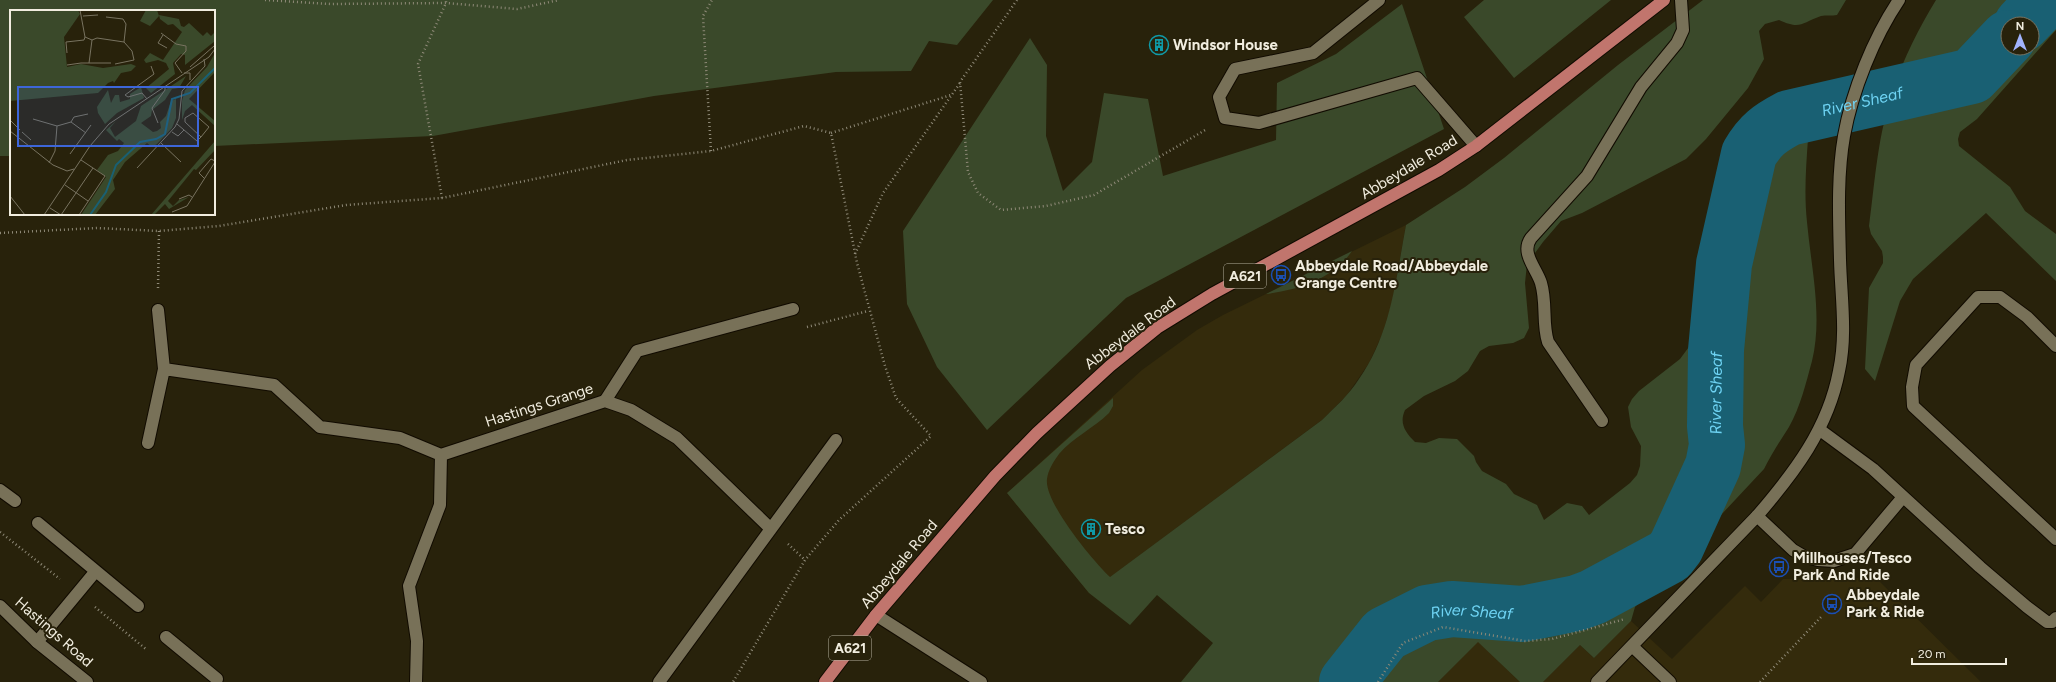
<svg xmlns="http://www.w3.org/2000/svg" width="2056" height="682" viewBox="0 0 2056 682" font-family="Figtree,sans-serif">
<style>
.built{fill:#342b0c}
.green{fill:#3a492a;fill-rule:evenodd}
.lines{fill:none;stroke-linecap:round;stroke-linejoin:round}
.river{stroke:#196073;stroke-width:56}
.service-casing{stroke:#110b00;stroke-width:14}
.minor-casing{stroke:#110b00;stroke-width:14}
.primary-casing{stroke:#110b00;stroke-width:14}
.path{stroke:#8f8a78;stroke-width:2.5;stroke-dasharray:1 3;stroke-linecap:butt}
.service{stroke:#787158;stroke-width:12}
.minor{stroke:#787158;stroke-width:12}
.primary{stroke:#c1756d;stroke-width:12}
.labels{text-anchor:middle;stroke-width:4;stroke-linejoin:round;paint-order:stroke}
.shield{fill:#28220b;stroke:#b5b09f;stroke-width:1}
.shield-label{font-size:14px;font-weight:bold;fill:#f1eddf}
.poi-label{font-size:15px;font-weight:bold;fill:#f1eddf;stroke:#28220b;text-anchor:start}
.street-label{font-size:15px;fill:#f1eddf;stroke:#28220b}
.water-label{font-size:16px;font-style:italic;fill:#6ed3f3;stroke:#28220b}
.inset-river{fill:none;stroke:#196073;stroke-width:2}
.inset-road{fill:none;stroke:#787360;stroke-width:1}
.view{fill:#3d66d9;fill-opacity:0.15;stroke:#3d66d9;stroke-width:2}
.inset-edge{fill:none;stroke:#f1eddf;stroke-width:2}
</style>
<rect width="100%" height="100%" fill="#28220b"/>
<path class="built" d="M1406 225 1392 304 1382 335 1369 363 1347 395 1322 420 1089 593 1007 493 1142 370 1197 330 1223 315Z
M1876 578 1981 682H1543L1580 645 1594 658 1631 621 1672 659 1745 586 1761 602 1783 579Z
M1478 641 1520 682H1438Z"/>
<path class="green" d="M0 0H993L957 45 929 41 911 71 836 72 654 96 433 136 214 146V11H11V156H0Z
M1484 0H1611L1514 78 1464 17Z
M1703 0H1846L1837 15C1832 16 1826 15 1821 16 1801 23 1801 30 1779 20L1765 24 1759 31 1764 59 1748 88 1706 139 1686 159 1582 213 1561 221 1543 242 1527 264 1525 283 1529 328 1524 338 1513 343 1489 346 1480 351 1468 371 1455 381 1424 396 1405 410C1399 423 1405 432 1415 442L1426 443 1439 438 1457 439 1474 456 1476 462 1482 471 1506 484 1514 494 1537 505 1544 520 1567 503 1582 506 1589 515 1630 483 1637 475 1640 466 1641 446 1631 427 1628 407 1632 399 1639 391 1680 359 1697 336 1733 266 1755 165C1767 146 1788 144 1808 139 1806 167 1804 194 1807 222 1811 267 1823 316 1812 361 1806 383 1800 408 1789 427 1780 441 1771 455 1764 469L1635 607 1631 621 1594 658 1580 645 1543 682H1520L1478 642 1438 682H1181L1213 643 1157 595 1130 625 1089 593 1007 493 1113 398V406L1109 413C1094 428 1072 438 1059 454 1054 461 1048 470 1047 479 1044 502 1093 561 1110 577L1322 420C1335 407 1349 395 1359 379 1391 334 1396 278 1406 225L1465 187 1504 158 1618 65Z
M1936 0H2056V30L1977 119 1960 132 1958 139 1959 146 2010 187 2025 211 2056 234V281L1986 213 1913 279 1900 301 1875 381 1865 369 1869 288 1883 263V257L1882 251 1871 234 1869 226C1875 180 1878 132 1894 88 1904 57 1919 28 1936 0ZM2008 24H2032V48H2008Z
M1402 4 1444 129 1126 298 987 430 937 367 907 304 903 231 1030 38 1047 65 1046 136 1063 191 1092 162 1104 93 1148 99 1163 176 1276 140 1277 83 1336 54Z
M1352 251C1333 279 1298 290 1266 294Z"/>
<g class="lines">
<g class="river">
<path d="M2022 24 2045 0"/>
<path id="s1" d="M1347 682 1385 634 1427 613 1452 609 1522 614 1577 603 1593 597 1669 556 1676 547 1713 466 1717 445 1715 426 1716 350 1724 264 1749 154C1760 135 1770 128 1789 118L1972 76 2008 38"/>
</g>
<defs>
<path id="service" d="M1379 0 1313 53 1235 69 1219 97 1225 118 1259 123 1417 78 1476 146
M2056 346 2027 317 2000 297H1978L1916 365 1912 387 1913 406 2056 539
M605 401 637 351 793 309
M1602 421 1548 342C1542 323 1547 303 1541 283 1537 269 1520 253 1531 238L1587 176 1641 87 1677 43 1683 30 1681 0
M1820 430 1873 469 1980 567 2027 607 2047 622H2052L2056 618
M0 490 15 501
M38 523 138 606
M876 615 981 682
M166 637 217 679
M37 642 95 572
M1632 646 1670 682
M1597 682 1757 516 1793 550 1805 557 1818 560 1834 561 1855 554 1903 497"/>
<path id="minor" d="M164 369 274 385 320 427 400 438 441 455 605 401 631 410 677 438 771 529
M148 443 164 369 158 310
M1757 516C1794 473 1828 429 1839 371 1847 334 1841 297 1840 260 1839 219 1837 176 1844 136 1852 91 1874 37 1899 0
M0 606 37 642 87 682
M416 682 417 641 409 586 440 505 441 455
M659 682 836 440"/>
<path id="primary" d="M825 682 876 615 995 476 1037 433 1110 366 1157 328 1212 294 1439 170 1476 146 1664 0"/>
</defs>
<use href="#service" class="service-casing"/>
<use href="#minor" class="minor-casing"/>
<use href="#primary" class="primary-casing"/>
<path class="path" d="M265 0 331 4 446 3 517 9 559 0
M1017 0 960 82 968 172 978 193 1001 210 1046 206 1094 195 1207 129
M831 133 951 95
M711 151 703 16 712 0
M442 198 418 64 446 3V0
M0 233 97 228 159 231 219 226 346 205 442 198 627 160 711 151 804 126 831 133 857 263 885 366 896 398 931 436 839 520 805 560 733 682
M855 254 883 193 960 83
M158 288 159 231
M807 327 868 311
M0 532 60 579
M788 544 805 560
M95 607 147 650
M1378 682 1403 643 1443 627 1525 641 1552 639 1625 619
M1760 682 1821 617"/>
<use href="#service" class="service"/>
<use href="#minor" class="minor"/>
<use href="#primary" class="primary"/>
</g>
<defs>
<symbol id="building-ring" viewBox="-11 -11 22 22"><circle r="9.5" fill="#28220b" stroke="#0f9aa8" stroke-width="1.5"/><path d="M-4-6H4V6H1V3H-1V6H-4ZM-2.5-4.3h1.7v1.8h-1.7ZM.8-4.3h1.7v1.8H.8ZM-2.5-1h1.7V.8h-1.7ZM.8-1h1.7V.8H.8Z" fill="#0f9aa8"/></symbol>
<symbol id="bus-ring" viewBox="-11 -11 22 22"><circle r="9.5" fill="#28220b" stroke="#1a4fb4" stroke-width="1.5"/><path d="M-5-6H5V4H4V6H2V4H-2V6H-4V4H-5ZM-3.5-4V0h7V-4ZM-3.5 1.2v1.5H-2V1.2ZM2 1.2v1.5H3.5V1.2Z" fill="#1a4fb4"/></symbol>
</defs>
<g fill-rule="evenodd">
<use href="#building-ring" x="1148" y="34" width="22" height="22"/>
<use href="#bus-ring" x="1270" y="264" width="22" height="22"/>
<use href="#building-ring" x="1080" y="518" width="22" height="22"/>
<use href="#bus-ring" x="1768" y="556" width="22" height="22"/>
<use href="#bus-ring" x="1821" y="593" width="22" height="22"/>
</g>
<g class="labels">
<g class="shield">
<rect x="1224" y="264" width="42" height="24" rx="3"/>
<rect x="829" y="636" width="42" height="24" rx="3"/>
</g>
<g class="shield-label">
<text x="1245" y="281">A621</text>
<text x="850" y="653">A621</text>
</g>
<g class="poi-label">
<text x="1173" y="50">Windsor House</text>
<text x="1295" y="271">Abbeydale Road/Abbeydale<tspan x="1295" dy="17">Grange Centre</tspan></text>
<text x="1105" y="534">Tesco</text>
<text x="1793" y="563">Millhouses/Tesco<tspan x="1793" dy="17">Park And Ride</tspan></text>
<text x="1846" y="600">Abbeydale<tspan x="1846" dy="17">Park &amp; Ride</tspan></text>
</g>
<g class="street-label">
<text transform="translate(1409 167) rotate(-31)" y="5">Abbeydale Road</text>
<text transform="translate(1130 333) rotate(-37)" y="5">Abbeydale Road</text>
<text transform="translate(539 405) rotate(-18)" y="5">Hastings Grange</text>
<text transform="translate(899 564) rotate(-50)" y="5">Abbeydale Road</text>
<text transform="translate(54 632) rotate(41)" y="5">Hastings Road</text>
</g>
<g class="water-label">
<text dy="6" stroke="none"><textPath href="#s1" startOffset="909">River Sheaf</textPath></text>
<text dy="6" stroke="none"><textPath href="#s1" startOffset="537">River Sheaf</textPath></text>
<text dy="6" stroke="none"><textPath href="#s1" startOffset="153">River Sheaf</textPath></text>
</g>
</g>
<g transform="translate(10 10)">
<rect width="205" height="205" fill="#28220b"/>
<path d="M0 0H68L70 4 54 27 57 57 71 54 93 58 121 54 126 56 121 61 111 63 104 73 103 71 98 73 88 83 0 91ZM136 0H147L149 6 140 16 130 11ZM149 5 169 9 171 16 174 17 179 13 193 26 197 22 201 26 205 22V31L175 55V45L171 44 163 53 165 64 141 83 136 78 159 59 156 53 148 50 136 53 134 50 140 43 153 50 172 22 163 14 158 15 150 9ZM205 43V62L179 89 205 111V116L182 95 175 101 172 110V91L175 80 197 57ZM176 66 169 78 162 79 155 90 142 100 141 106 131 113 143 122 147 121 151 118 150 112 156 106 161 91 166 89V108L162 118 147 134 142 137 137 133 115 152 103 170 105 179 85 205H71L96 167 87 160 98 145 108 141 114 133 109 129 107 131 96 120 106 111 100 118 105 127 126 111 131 96ZM131 77 134 88 107 103 95 114 88 103 87 97 98 80 101 93 105 85H109L110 92 120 89V84ZM205 131V140L186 160 184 159 158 191 163 196 169 190 179 187 159 199 155 194 144 205H141Z" fill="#3a492a"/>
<path class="inset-river" d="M80 205 96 182 106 155 130 132 146 129 155 124 162 89 180 83 205 58"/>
<path class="inset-road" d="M70 0 75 27 82 30 87 28 114 32 116 14M73 6 88 5M96 7 113 9 116 14M151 23 166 34 176 36V41L165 53 172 63M153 25 148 33 157 38M57 43 56 32 74 30 75 27M79 53 82 30M105 54 124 50 122 41 114 32M57 55 71 53H101M180 57 204 36M174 63H180V70M137 89 132 83 118 87 115 85 144 64 141 56M23 109 47 116 61 112 76 123M0 110 10 120M61 112 64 107 78 104M148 113 142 98 155 80V76M167 114 187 131 191 127 175 112V108L183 103 199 117 191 127M0 121 43 155 57 161 64 159M12 122 21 130M162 122 168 126 174 120M151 133 171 152M60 144 81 115M39 153 45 141 47 116M127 158 165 117 169 109 172 81 195 56 194 49M195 169 189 163 201 149 205 151M55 175 78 191M0 186 15 205M169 189 179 185 182 187M177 196 205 152M40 198 51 205M162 202 177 196M34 205 80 136 99 114 199 47 205 39M51 205 83 158M69 205 95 166 71 150"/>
<path class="view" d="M8 77H188V136H8Z"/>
<rect width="205" height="205" class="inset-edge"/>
</g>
<g transform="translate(2020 36)"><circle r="19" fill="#28220b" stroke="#787360"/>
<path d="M0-3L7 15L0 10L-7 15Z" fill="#a1b3fd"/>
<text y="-6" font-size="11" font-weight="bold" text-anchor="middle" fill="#f1eddf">N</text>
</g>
<path d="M1912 658v6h94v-6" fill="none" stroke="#f1eddf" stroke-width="2"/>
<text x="1918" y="658" font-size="12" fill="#f1eddf" stroke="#28220b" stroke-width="3" paint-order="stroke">20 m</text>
</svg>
